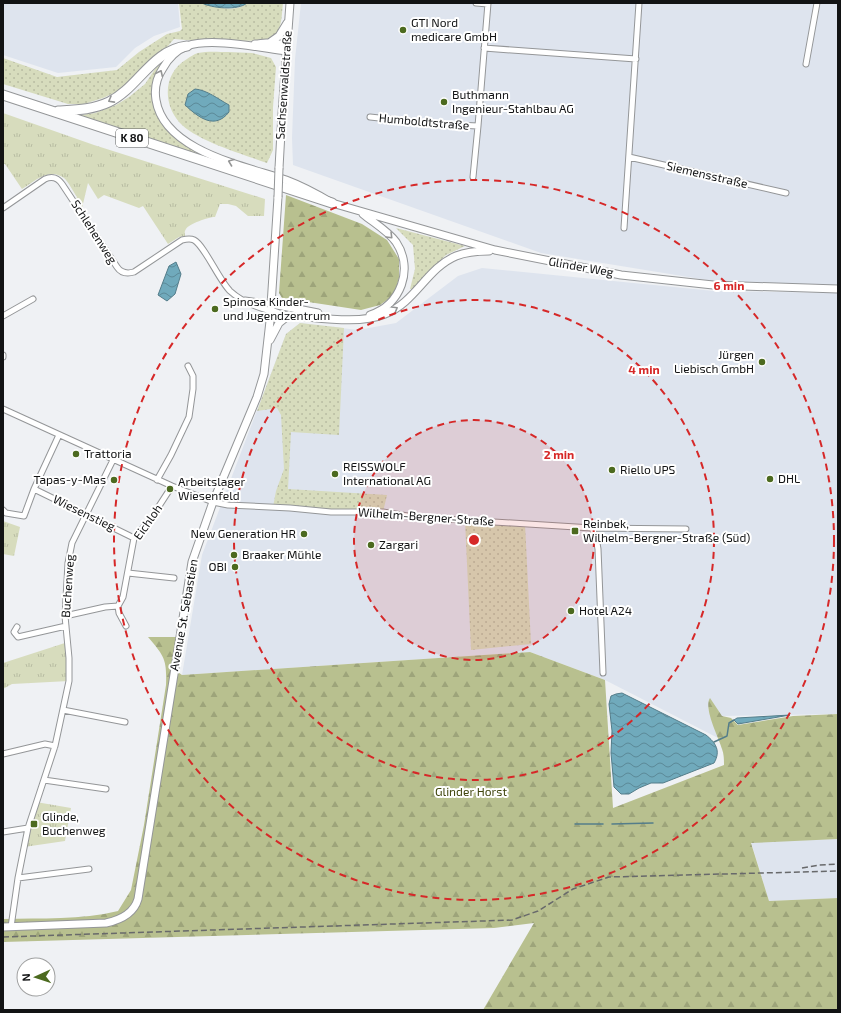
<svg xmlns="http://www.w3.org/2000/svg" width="841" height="1013" viewBox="0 0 841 1013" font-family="'Exo 2',sans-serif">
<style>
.built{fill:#dee4ee}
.grass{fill:url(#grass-dots)}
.forest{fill:url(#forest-firs)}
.park{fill:url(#park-tufts)}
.water{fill:url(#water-waves);stroke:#547d8a}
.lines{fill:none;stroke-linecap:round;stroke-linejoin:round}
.stream{stroke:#547d8a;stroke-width:1.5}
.street-casing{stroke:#949698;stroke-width:7}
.secondary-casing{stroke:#949698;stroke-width:9}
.highway-casing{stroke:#949698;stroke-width:11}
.street{stroke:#fff;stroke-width:5}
.secondary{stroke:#fff;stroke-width:7}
.highway{stroke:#fff;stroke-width:9}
.rail{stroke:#68696b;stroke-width:1.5;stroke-dasharray:6 3;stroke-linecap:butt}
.secondary-bridge-casing{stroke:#949698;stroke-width:9;stroke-linecap:butt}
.secondary-bridge{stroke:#fff;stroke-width:7}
.oneway{stroke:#949595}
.ring{fill:none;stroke:#d62828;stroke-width:2;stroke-dasharray:7 5}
.poi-dot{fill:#4c6a1f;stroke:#fff;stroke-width:1.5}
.labels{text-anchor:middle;stroke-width:4;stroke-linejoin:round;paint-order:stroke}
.shield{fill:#fff;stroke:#595a5a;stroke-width:1}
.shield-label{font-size:11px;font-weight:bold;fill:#121314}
.poi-label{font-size:12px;fill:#121314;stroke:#fff;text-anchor:start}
.street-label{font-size:12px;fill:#121314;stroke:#fff}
.park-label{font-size:12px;fill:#3f440b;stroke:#fff}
.centre{fill:#d62828;stroke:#fff;stroke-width:2}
.ring-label{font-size:12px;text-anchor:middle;font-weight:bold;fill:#d62828;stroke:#fff;stroke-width:4;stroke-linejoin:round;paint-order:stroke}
</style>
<defs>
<pattern id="grass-dots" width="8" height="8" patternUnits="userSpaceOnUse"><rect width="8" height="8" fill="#d7dcbd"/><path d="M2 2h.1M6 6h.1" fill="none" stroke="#b8bca2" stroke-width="1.8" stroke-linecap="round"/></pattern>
<pattern id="forest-firs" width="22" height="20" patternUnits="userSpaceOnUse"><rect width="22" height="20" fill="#b8c08f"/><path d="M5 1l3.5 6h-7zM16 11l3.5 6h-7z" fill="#9da47a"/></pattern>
<pattern id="park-tufts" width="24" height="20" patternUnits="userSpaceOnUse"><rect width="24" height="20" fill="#d7dcbd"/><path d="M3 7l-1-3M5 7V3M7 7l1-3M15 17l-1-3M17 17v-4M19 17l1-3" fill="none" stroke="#b8bca2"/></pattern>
<pattern id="water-waves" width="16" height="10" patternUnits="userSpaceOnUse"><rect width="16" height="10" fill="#70aabc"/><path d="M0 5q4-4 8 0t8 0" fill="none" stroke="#5b8998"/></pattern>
</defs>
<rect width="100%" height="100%" fill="#eff1f4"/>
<path class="built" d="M3 3H178L180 27 154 36 135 48 116 67 58 73 3 55Z
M301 3H838V286L719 282 541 253 293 165 292 138 295 59Z
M482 268 714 291 838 293V714L722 716 708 708 718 738 605 680 530 652 182 675 202 555 286 334 300 323 358 330 396 323 458 276Z
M838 839V898L769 901 751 842Z"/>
<path class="grass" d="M179 3C185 3 194 1 201 3 214 6 235 14 247 3H283C281 20 283 35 264 41 234 40 204 42 174 39L168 46 149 61 125 88 103 98 84 104H68L3 84V58L57 77 117 70 139 52 167 34 180 31 182 29Z
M228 52 252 53 271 58 276 67 273 107V150L267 163C243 154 196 141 179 122 162 102 164 72 187 59 190 57 194 54 198 53 207 51 219 52 228 52Z
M168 57 153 102 157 115 163 124 194 151 225 165 74 116 95 113 116 105 129 97 145 84 155 69Z
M396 228 465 246 446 255 412 289H410L415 269 413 245Z
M300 323 344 328 339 435 291 432 288 489 387 495 383 512 273 507 276 491 284 469 281 415 277 408 257 411 286 334Z
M465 520 525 524 531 644 471 650Z"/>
<path class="forest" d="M286 195 362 224 387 240 399 259V278L394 295 380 305 361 310 282 298 279 293Z
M148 637H180L175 670 182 675 530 652 605 680 613 808 724 765C724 760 724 754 722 749 719 738 703 708 710 698L722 716 731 718 738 725 793 716 838 714V839L751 843 769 901 838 898V1010H483L534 923 494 928 3 942V919C41 918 81 920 118 911L131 890 144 825 166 685C167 659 164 656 148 637Z"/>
<path class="park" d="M3 113 94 145 265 199 264 216H248L236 206 228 204H220L215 217C208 217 189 224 186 229 184 232 185 233 185 236L179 237 168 244 143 206 139 208 104 195 98 199 88 183 82 208 76 199 77 197C74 193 68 181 64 178 49 167 35 181 22 189L5 164H3Z
M3 521 20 527 14 556 3 554Z
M68 642 69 681 12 684 3 689V663Z
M36 802 71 808 65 841 24 847Z"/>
<path class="water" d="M202 3H247C238 11 211 8 202 3Z
M195 89C207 90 218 99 229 105V112C215 130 199 118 185 105L188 94Z
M176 262 181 274 175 294 167 301 158 295 169 266Z
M622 693 706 735C716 743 721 751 714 763L663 783H651L639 788 629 794H621L614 787 611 753 612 731 609 704 611 696 616 694Z
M790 715 738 724 734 720 737 718Z"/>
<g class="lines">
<path class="stream" d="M714 742 727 736 729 723 734 720
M575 824H603
M612 824 653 823"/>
<defs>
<path id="street" d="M476 3 488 4
M484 48 636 59
M806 64 817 3
M370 117 435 124 478 126
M629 157 786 193
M473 177 478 126 488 3
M3 208 45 179C52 176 58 178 62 184L117 267C121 273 127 274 134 272L182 240C186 239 190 238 194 240 204 245 219 280 230 291 242 302 255 307 271 311
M624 228 639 3
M245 300 272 304
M3 316 33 299
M3 355V357
M3 409 172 486 213 502 228 505 290 508 331 512H383L414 517 592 528 686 529
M157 480 171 455 189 417 193 389V376L188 366
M34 489 134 538
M3 510 6 513 24 516 34 489 59 435
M592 528 596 538 598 549 603 673
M128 573 174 578
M118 606 123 597 134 538 150 520 172 486
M65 616 105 607 118 606 119 613 126 626
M17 627 14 632 18 637 66 626
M63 710 125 722
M3 754 45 744 55 746
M44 780 106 789
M3 832 28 828
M18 878 89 869
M11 927 18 878 28 828 55 746 69 681V658L65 616 68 563 72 543 113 460"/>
<path id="secondary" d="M269 43 279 36 287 23
M255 44C267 43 280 39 286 51
M286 51C261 48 211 37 187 46 177 50 168 59 163 68 157 77 154 88 156 100 164 151 245 166 286 180 302 186 317 194 332 203L495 250 621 275 713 285 838 289
M279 168 282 114 290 3
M363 214C374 223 388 231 396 242 414 269 401 305 370 315
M272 304 318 313
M271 311 282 315C313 316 356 326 385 314 415 303 427 268 456 256 466 252 478 251 489 251
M270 340 279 323 289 315
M3 927 106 923C120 920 134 913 138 899L192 562 213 502 257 397 264 374 270 321 278 197"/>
<path id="highway" d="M3 95 332 203
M58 111C75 110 92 110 109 102 138 88 152 50 187 46"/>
</defs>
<use href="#street" class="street-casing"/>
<use href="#secondary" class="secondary-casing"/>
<use href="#highway" class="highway-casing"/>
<use href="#street" class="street"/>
<use href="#secondary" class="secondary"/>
<use href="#highway" class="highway"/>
<path class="rail" d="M802 868 819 865 838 864
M3 937 512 920 538 911 573 889 609 877 838 871"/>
<defs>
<path id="secondary-bridge" d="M278 197 279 168"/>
</defs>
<use href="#secondary-bridge" class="secondary-bridge-casing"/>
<use href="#secondary-bridge" class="secondary-bridge"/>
</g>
<defs><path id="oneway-chevron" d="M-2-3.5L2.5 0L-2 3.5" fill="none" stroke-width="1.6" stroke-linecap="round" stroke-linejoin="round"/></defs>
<g class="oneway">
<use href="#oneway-chevron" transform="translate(160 73) rotate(-65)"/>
<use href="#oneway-chevron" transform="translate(111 100) rotate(151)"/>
<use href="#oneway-chevron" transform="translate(231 162) rotate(-159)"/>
<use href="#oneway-chevron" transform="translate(390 236) rotate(45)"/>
<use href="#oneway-chevron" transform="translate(395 309) rotate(-30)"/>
</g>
<circle cx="474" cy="540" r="120" fill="#d62828" fill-opacity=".12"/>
<g class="ring">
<circle cx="474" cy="540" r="120"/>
<circle cx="474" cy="540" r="240"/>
<circle cx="474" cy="540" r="360"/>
</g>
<g class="poi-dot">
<circle cx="403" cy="30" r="4"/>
<circle cx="444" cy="102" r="4"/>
<circle cx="215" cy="309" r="4"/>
<circle cx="762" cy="362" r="4"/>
<circle cx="76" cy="454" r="4"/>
<circle cx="612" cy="470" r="4"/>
<circle cx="335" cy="474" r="4"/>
<circle cx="770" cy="479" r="4"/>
<circle cx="114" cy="480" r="4"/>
<circle cx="170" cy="489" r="4"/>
<rect x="571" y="527" width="8" height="8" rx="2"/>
<circle cx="304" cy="534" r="4"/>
<circle cx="371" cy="545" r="4"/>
<circle cx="234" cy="555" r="4"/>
<circle cx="235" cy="567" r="4"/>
<circle cx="571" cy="611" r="4"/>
<rect x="30" y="820" width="8" height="8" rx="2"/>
</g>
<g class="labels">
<rect class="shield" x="116" y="129" width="32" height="18" rx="3"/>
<g class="shield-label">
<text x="132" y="142">K 80</text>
</g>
<g class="poi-label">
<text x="411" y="27">GTI Nord<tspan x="411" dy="14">medicare GmbH</tspan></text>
<text x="452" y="99">Buthmann<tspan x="452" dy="14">Ingenieur-Stahlbau AG</tspan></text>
<text x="223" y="306">Spinosa Kinder-<tspan x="223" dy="14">und Jugendzentrum</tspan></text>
<text x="754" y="359" text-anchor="end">Jürgen<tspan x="754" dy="14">Liebisch GmbH</tspan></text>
<text x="84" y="458">Trattoria</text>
<text x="343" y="471">REISSWOLF<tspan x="343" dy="14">International AG</tspan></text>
<text x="620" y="474">Riello UPS</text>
<text x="778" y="483">DHL</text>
<text x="106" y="484" text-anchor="end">Tapas-y-Mas</text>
<text x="178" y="486">Arbeitslager<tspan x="178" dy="14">Wiesenfeld</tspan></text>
<text x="583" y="528">Reinbek,<tspan x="583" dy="14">Wilhelm-Bergner-Straße (Süd)</tspan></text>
<text x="296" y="538" text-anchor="end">New Generation HR</text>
<text x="379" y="549">Zargari</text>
<text x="242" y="559">Braaker Mühle</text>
<text x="227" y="571" text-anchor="end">OBI</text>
<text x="579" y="615">Hotel A24</text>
<text x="42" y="821">Glinde,<tspan x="42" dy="14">Buchenweg</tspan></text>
</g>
<g class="street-label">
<text transform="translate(284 85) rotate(-86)" y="4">Sachsenwaldstraße</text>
<text transform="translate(424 122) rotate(5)" y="4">Humboldtstraße</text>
<text transform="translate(707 175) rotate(13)" y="4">Siemensstraße</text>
<text transform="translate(94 232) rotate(57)" y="4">Schlehenweg</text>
<text transform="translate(581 267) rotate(10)" y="4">Glinder Weg</text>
<text transform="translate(84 513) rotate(26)" y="4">Wiesenstieg</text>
<text transform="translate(426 517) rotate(4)" y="4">Wilhelm-Bergner-Straße</text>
<text transform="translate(148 522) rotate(-55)" y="4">Eichloh</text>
<text transform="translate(68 586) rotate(-86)" y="4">Buchenweg</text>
<text transform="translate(184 615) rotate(-80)" y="4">Avenue St. Sebastien</text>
</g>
<g class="park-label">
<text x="471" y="796">Glinder Horst</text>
</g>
</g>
<circle cx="474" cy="540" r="6" class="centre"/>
<g class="ring-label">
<text x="729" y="290">6 min</text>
<text x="644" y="374">4 min</text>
<text x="559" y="459">2 min</text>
</g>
<rect width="841" height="1013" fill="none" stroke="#121314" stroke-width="8"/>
<g transform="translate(36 977) rotate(267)"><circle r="19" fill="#ffffff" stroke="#a0a1a1"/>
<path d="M0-3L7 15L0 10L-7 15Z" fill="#4c6a1f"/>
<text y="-6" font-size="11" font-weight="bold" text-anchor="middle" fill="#121314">N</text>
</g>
</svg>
